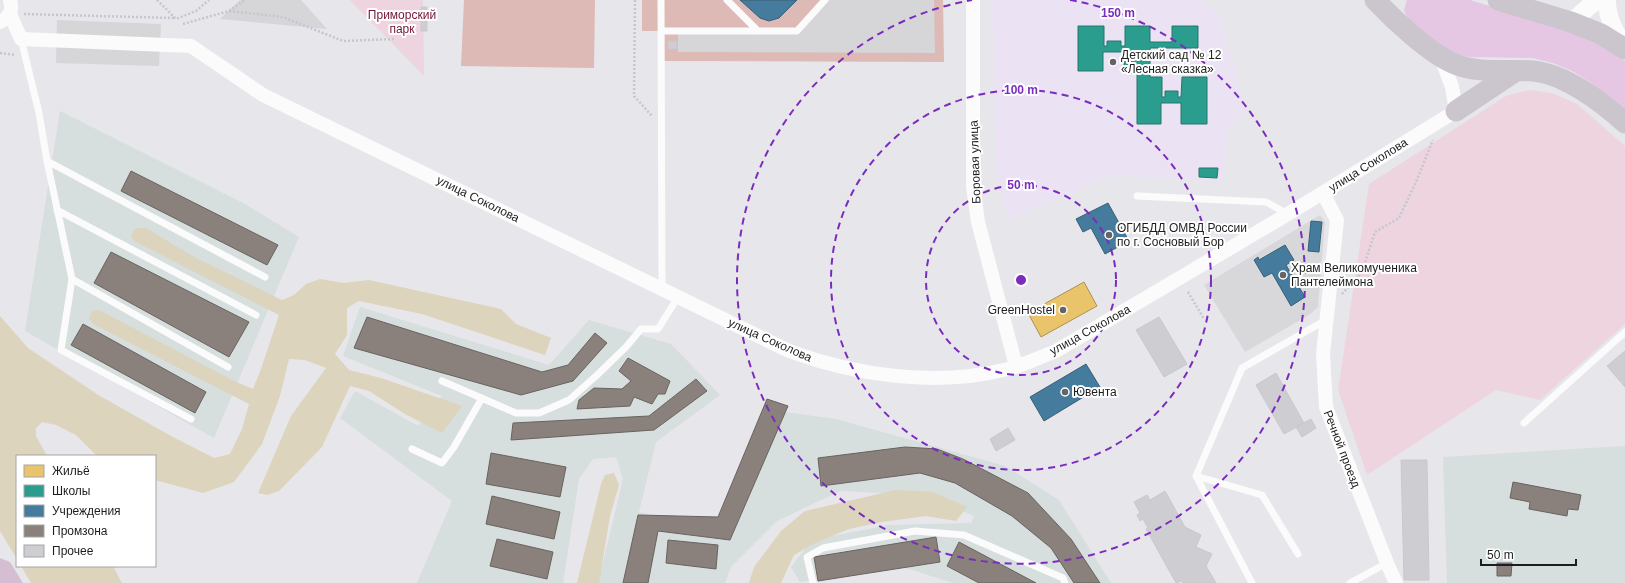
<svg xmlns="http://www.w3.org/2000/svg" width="1625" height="583" viewBox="0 0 1625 583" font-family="Arial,sans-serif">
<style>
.industrial{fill:#d6dede}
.education{fill:#ebe2f4}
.religious{fill:#d8d7d9}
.grass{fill:#e5c7e4}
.forest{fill:#d6bed2}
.park{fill:#eed4df}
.pitch{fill:#ddbab5}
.parking{fill:#d6d5d7}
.water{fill:#dcd4bc}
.homes{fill:#e9c46a;stroke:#ac9253}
.schools{fill:#2a9d8f;stroke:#26776d}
.public{fill:#457b9d;stroke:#395f77}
.industry{fill:#8a817c;stroke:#696360}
.building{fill:#cecdd1;stroke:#c8c8ce}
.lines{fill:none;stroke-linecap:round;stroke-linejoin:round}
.path{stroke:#c3c7d1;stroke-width:2.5;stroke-dasharray:2 2;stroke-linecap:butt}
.service{stroke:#fbfbfc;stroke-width:7}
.minor{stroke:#fbfbfc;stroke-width:14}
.tertiary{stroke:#fbfbfc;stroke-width:18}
.secondary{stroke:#cbc6cd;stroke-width:21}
.ring{fill:none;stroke:#7b2cbf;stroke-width:2;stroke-dasharray:7 5}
.poi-dot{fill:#646365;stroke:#fff;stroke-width:1.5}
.labels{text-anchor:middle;stroke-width:4;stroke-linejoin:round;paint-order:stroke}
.park-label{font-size:12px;fill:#711636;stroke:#fff}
.poi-label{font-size:12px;fill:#1d1d1d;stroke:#fff;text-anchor:start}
.street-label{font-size:12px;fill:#1d1d1d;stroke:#fff}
.centre{fill:#7b2cbf;stroke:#fff;stroke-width:2}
.ring-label{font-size:12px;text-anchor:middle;font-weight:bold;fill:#7b2cbf;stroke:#fff;stroke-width:4;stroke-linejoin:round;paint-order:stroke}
</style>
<rect width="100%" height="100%" fill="#e7e6eb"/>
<path class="industrial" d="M60 111 245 204 299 237 214 438 25 331Z
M360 307 549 365 589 320 671 344 720 395 656 442 639 512 717 529 770 410 836 419 1005 466 1059 500 1111 583H953L903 567 800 582 791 567 812 540 889 525 971 523 974 516 923 495 840 491 777 521 731 567 725 583H598L623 479 616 457 593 459 579 479 563 583H417L452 501 340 418 355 391 418 426 442 396 343 356Z
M1625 446V583H1447L1443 457Z"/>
<path class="education" d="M992 0H1201L1219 13 1247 111 1227 130 1223 179 1113 176 1008 219 996 170Z"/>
<path class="religious" d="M1320 215 1325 222 1318 307 1309 315 1245 352 1204 285Z"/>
<path class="grass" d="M1407 0H1470L1577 33 1609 50 1625 61V111L1590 82 1572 71 1553 63 1532 58 1470 57 1453 54 1438 45 1407 17 1404 10Z"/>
<path class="forest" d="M0 558 10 562 23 583H0Z"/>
<path class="park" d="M350 0H423L424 76Z
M1529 90 1552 93 1577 104 1625 146V324L1540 400 1496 390 1367 475 1338 390 1369 184 1506 96Z"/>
<path class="pitch" d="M464 0H595L594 68 461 66Z
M642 0H943L944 62 661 61V31H642Z"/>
<path class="parking" d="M240 0H301L327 29 220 19Z
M825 0H934L935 53 678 52V31H797Z
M57 20 161 24 159 66 56 63Z"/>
<path class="water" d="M136 228H146L194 257 282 300 294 295 306 284 320 279 344 283 369 280 501 309 516 324 551 338 545 355 422 314 359 301 347 308V335L335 354 349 370 381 378 462 406 442 433 405 414 369 391 350 386 322 447 279 491 267 495 258 493 291 416 326 368 305 360 289 359 280 396 262 444 234 482 203 493 155 480V456H97L76 435 56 425 42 422 36 428V436L47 456H17V559L0 531V316L28 348 100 396 171 436 214 458 230 454 242 429 249 404 93 324 89 318 92 311 99 310 234 381 253 389 261 369 279 315 134 241 131 235Z
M614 473 619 485 610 516 599 583H577L601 484 605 475Z
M896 490 933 492 967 507 956 521 926 516 882 522 849 529 815 543 794 555 781 583H749L754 567 781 531 805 511Z
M21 566H113L122 583H31Z"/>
<path class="homes" d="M1084 282 1097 306 1041 337 1028 313Z"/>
<path class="schools" d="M1078 26H1104V46H1107V41H1121V46H1125V26H1150V42H1172V26H1198V48H1150V77H1162V97H1165V91H1178V97H1181L1182 77H1207V124H1181V103H1161V124H1137V73H1124V52H1103V71H1078Z
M1199 168H1218L1217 178 1199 177Z"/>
<path class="public" d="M740 0H797L779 18 769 21 760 18Z
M1108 203 1129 241 1105 254 1091 228 1083 232 1076 219Z
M1311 221 1322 222 1319 252 1308 251Z
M1285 245 1294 260 1286 265 1305 297 1291 306 1272 273 1264 277 1254 260 1258 257 1259 260Z
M1086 364 1100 387 1044 421 1030 397Z"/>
<path class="industry" d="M131 171 278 245 267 265 121 191Z
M111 252 249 322 229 357 94 283Z
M367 317 542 372 568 365 595 333 607 343 573 381 521 395 354 348Z
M83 324 206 392 195 413 71 345Z
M628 358 670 381 665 394H658L652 404 634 397 630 406 577 409 579 400 594 388 622 389 631 381 619 371Z
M696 379 707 391 654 430 511 440 513 423 649 416Z
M767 399 788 406 730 540 658 531 648 583H623L638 515 718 517Z
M905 447 937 449 963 459 1028 493 1071 539 1100 583H1074L1051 548 1012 516 955 483 920 473 821 486 818 458Z
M491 453 566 467 560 497 486 484Z
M1513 482 1581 495 1578 510 1568 509 1567 516 1529 509 1530 502 1510 498Z
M492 496 560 512 554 539 486 524Z
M936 537 940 562 818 581 814 557Z
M497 539 553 552 547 579 490 566Z
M668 540 718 545 716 569 666 563Z
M959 542 1036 583H979L947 566Z
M1497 563H1512L1511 576H1497Z"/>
<path class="building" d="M421 7H427V31H421Z
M668 41H677V49H668Z
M1159 317 1187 364 1164 377 1136 330Z
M1625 351V387L1607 366Z
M1276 373 1304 423 1284 434 1256 385Z
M1311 419 1316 428 1302 437 1296 427Z
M1008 428 1015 440 996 451 990 439Z
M1401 460H1427L1429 580H1404Z
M1165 491 1185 527 1201 535 1196 547 1212 554 1206 566 1216 583H1183L1182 581 1176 583 1146 529 1148 528 1143 519 1140 521 1137 515 1140 513 1134 502 1147 495 1150 500Z"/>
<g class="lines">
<path class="path" d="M157 0 176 19 196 11 209 0
M635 0 634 96 652 116
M229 11 283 17 343 41 394 39
M24 14 174 18
M183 24 229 11 245 0
M0 53 15 55
M1188 292 1204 319
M1342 294 1362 272 1375 232 1399 218 1416 182 1433 140"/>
<path class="service" d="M661 0 662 288
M727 0 758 31
M661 31H797L825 0
M21 39 39 113 47 161 72 279 61 350 191 419
M47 161 265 277
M1137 196 1266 202 1288 214
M57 210 256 315
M72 279 228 367
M442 381 516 413H539L569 400 596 376 626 347 641 329H658L678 297
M1524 423 1625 332
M412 449 442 463 454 447 482 398
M1196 476 1262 495 1298 554
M813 583 807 557 823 548 915 531 964 535 1063 578 1065 583
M1252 583 1196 476 1242 368 1326 320
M1350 583 1387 563"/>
<path class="minor" d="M973 0V186L978 222 1016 366
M10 14 21 39 191 46 263 95 789 351C857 376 937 387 1008 369 1024 365 1040 357 1056 351L1288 214 1456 111 1452 87 1441 57
M0 22C10 18 13 10 10 0
M1323 193 1337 220 1323 354 1326 407 1387 563 1396 583"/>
<path class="tertiary" d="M1607 0C1607 19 1615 32 1625 47
M1571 22 1597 0"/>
<path class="secondary" d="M1375 0C1393 19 1431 55 1455 64 1479 74 1508 69 1533 71 1565 74 1602 102 1625 123
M1498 0 1571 22 1601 34 1625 49
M1456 111 1516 71"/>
</g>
<g class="ring">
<circle cx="1021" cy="280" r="95"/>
<circle cx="1021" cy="280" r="190"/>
<path d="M1070 0A284 284 0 1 1 972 0"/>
</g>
<g class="poi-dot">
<circle cx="1113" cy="62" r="4"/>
<circle cx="1109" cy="235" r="4"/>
<circle cx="1283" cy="275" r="4"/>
<circle cx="1063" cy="310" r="4"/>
<circle cx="1065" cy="392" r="4"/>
</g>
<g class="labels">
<g class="park-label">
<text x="402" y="19">Приморский<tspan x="402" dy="14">парк</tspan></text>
</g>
<g class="poi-label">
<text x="1121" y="59">Детский сад № 12<tspan x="1121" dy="14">«Лесная сказка»</tspan></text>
<text x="1117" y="232">ОГИБДД ОМВД России<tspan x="1117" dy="14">по г. Сосновый Бор</tspan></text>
<text x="1291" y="272">Храм Великомученика<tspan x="1291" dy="14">Пантелеймона</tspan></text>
<text x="1055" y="314" text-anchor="end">GreenHostel</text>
<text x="1073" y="396">Ювента</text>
</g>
<g class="street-label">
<text transform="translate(975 162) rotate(-92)" y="4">Боровая улица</text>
<text transform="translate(1368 165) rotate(-32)" y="4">улица Соколова</text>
<text transform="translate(478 199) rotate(26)" y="4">улица Соколова</text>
<text transform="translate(1090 330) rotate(-29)" y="4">улица Соколова</text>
<text transform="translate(770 340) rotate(24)" y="4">улица Соколова</text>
<text transform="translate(1342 449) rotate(69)" y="4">Речной проезд</text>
</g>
</g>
<circle cx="1021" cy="280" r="6" class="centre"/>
<g class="ring-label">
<text x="1118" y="17">150 m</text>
<text x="1021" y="94">100 m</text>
<text x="1021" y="189">50 m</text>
</g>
<rect x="16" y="455" width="140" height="112" fill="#ffffff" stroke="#a5a5a5"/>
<rect x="24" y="465" width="20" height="12" fill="#e9c46a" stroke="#a5a5a5"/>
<text x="52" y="475" font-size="12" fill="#1d1d1d">Жильё</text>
<rect x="24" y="485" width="20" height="12" fill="#2a9d8f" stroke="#a5a5a5"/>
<text x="52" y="495" font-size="12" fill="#1d1d1d">Школы</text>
<rect x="24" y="505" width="20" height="12" fill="#457b9d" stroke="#a5a5a5"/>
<text x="52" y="515" font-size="12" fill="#1d1d1d">Учреждения</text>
<rect x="24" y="525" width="20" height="12" fill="#8a817c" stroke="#a5a5a5"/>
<text x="52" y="535" font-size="12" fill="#1d1d1d">Промзона</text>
<rect x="24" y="545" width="20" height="12" fill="#cecdd1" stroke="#a5a5a5"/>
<text x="52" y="555" font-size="12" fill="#1d1d1d">Прочее</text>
<path d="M1481 559v6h95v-6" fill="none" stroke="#1d1d1d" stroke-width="2"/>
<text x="1487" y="559" font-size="12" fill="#1d1d1d" stroke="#ffffff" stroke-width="3" paint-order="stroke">50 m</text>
</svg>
